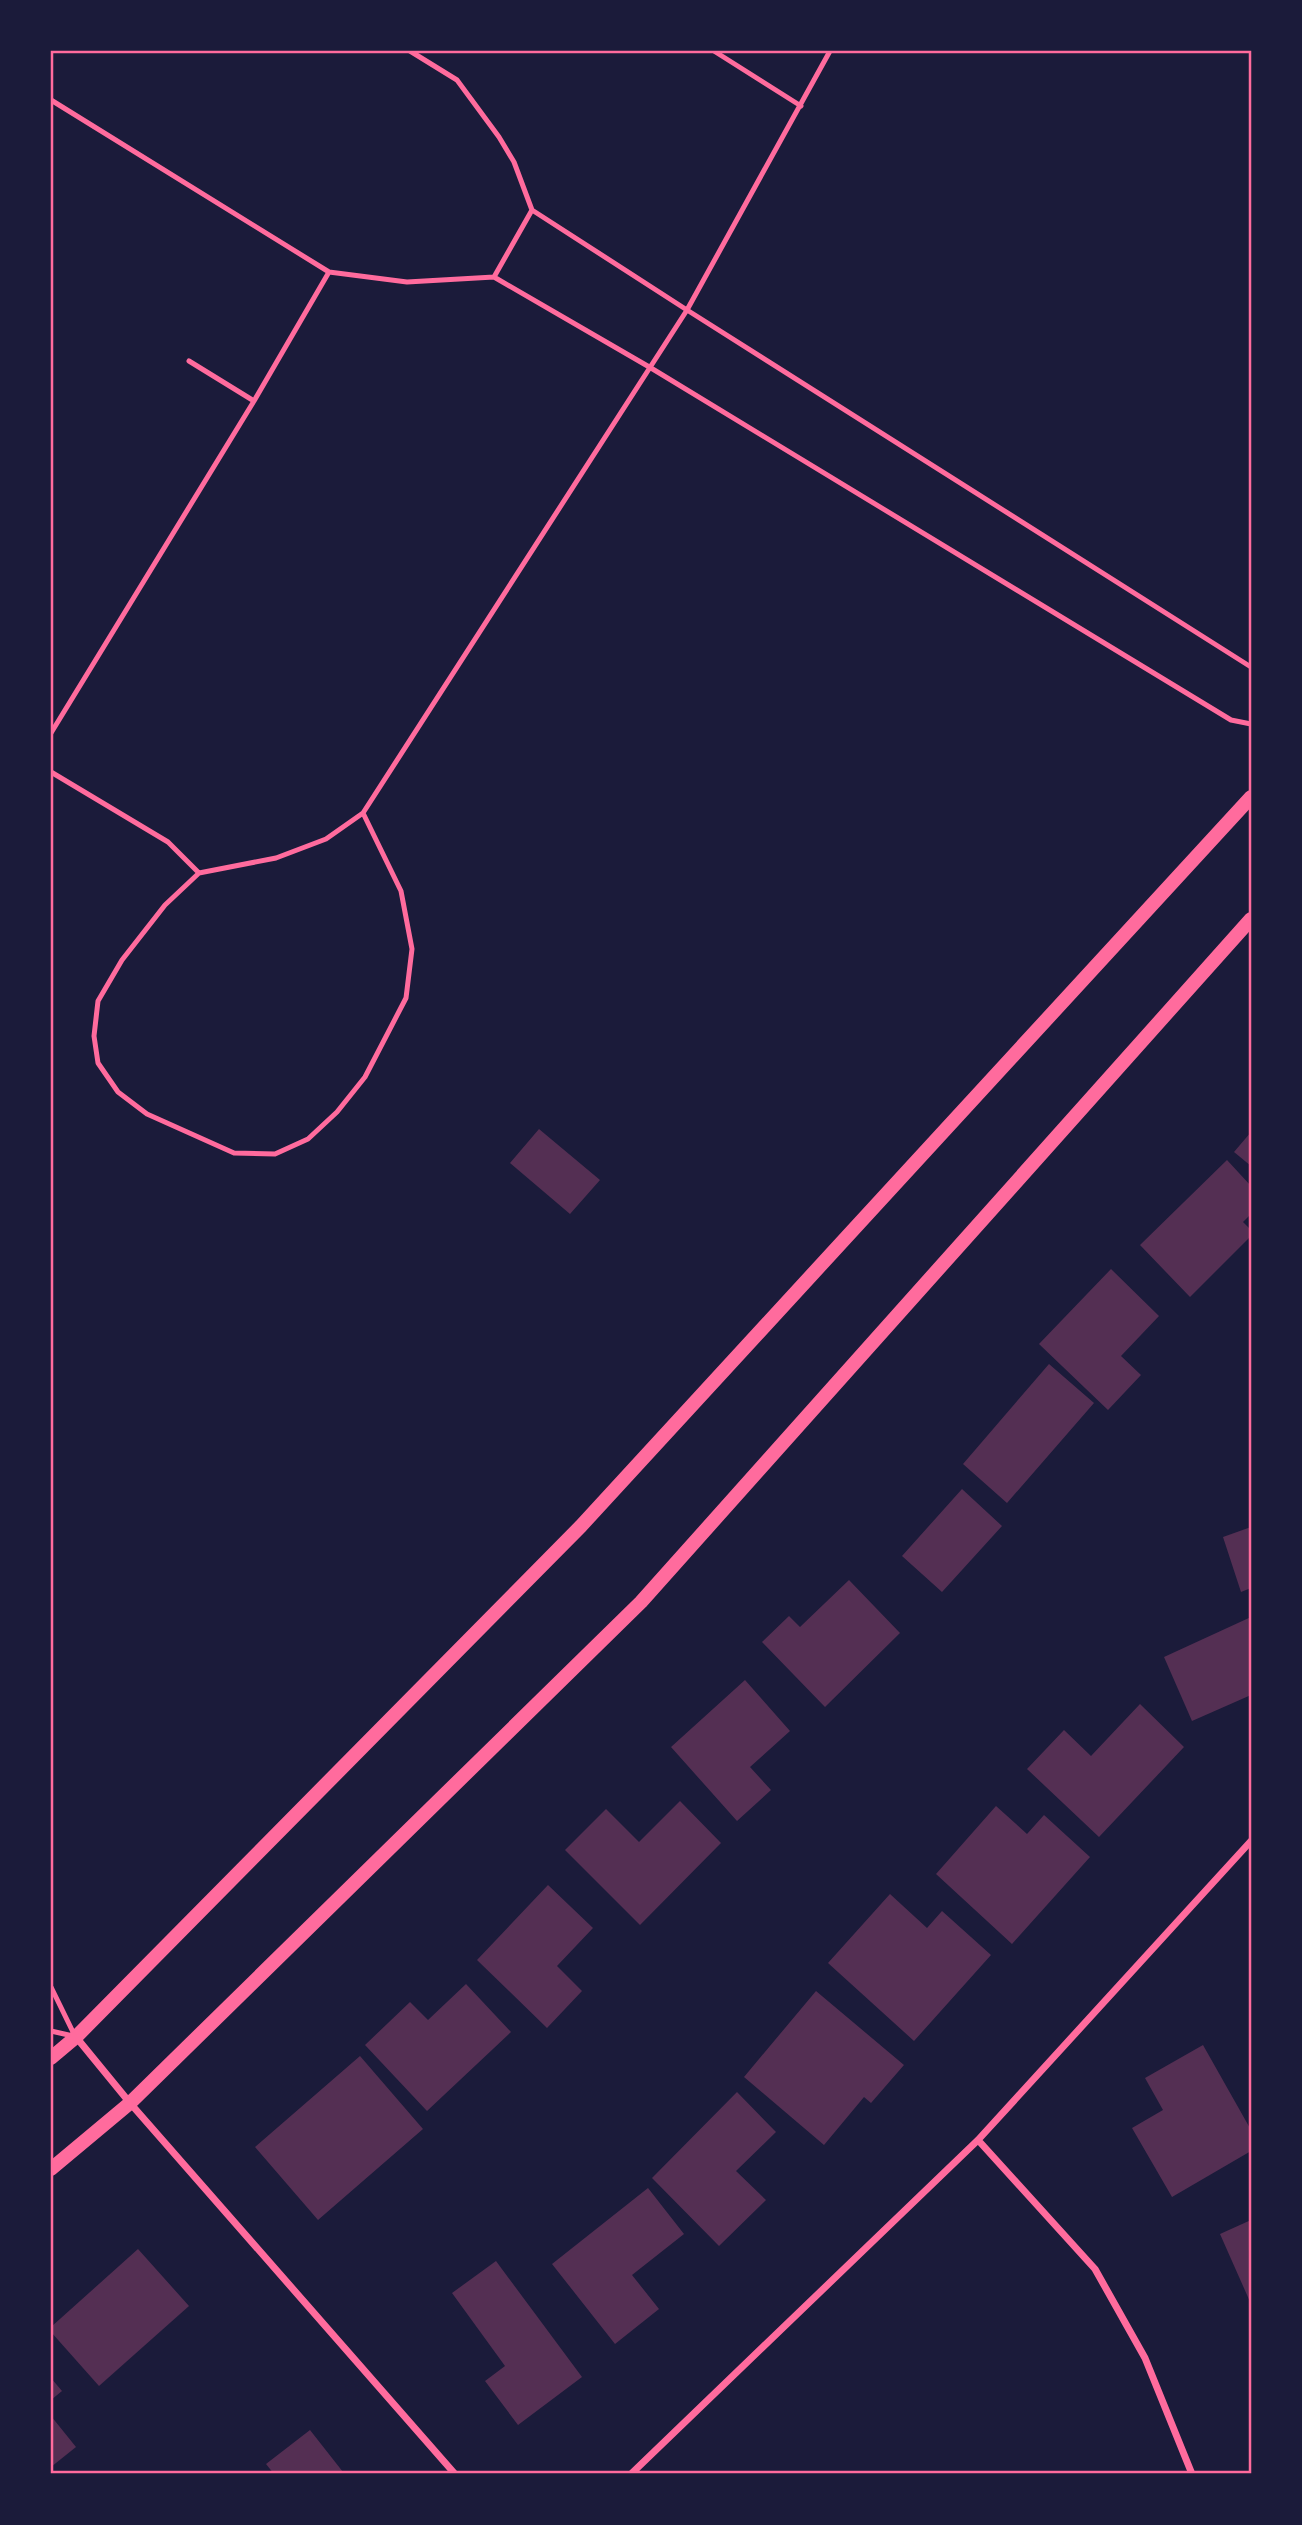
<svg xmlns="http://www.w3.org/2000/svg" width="1302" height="2525" viewBox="0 0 1302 2525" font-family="'Nunito Sans',sans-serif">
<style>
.building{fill:#542f53}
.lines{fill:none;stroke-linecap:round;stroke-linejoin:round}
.service{stroke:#ff6b9d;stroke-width:5}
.minor{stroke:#ff6b9d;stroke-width:7}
.secondary{stroke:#ff6b9d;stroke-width:14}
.neatline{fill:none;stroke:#ff6b9d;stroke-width:2.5}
</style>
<rect width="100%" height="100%" fill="#1b1b3a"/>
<path class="building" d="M539 1129 600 1180 570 1214 510 1163Z
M1251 1132V1166L1234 1152Z
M1227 1160 1251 1186V1214L1243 1222 1251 1230V1236L1190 1297 1140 1245Z
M1111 1269 1159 1316 1121 1356 1141 1375 1108 1410 1039 1344Z
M1049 1364 1094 1403 1007 1503 963 1464Z
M962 1489 1002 1526 942 1592 902 1556Z
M1251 1527V1588L1241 1592 1223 1537Z
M849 1580 900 1633 825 1707 762 1642 789 1616 800 1627Z
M1251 1617V1695L1192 1721 1164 1657Z
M745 1680 790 1731 750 1767 771 1790 737 1821 671 1747Z
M1140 1704 1184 1747 1099 1837 1027 1769 1064 1730 1091 1756Z
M680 1801 721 1843 640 1925 565 1850 606 1809 639 1842Z
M996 1806 1027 1834 1044 1815 1090 1857 1012 1944 936 1874Z
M548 1885 593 1928 557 1966 582 1991 547 2028 477 1960Z
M890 1894 927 1928 942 1911 991 1955 914 2041 828 1963Z
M466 1984 511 2032 427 2111 365 2045 410 2002 428 2020Z
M816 1991 904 2065 871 2103 864 2097 824 2145 744 2077Z
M1203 2045 1251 2130V2151L1172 2197 1132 2128 1163 2110 1145 2078Z
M360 2056 423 2129 318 2220 255 2147Z
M737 2092 776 2132 736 2171 766 2200 719 2246 652 2178Z
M648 2188 684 2234 632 2275 659 2309 615 2344 552 2264Z
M1251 2220V2304L1220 2234Z
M138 2249 189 2306 99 2386 51 2332V2327Z
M496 2261 582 2377 518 2425 485 2381 505 2366 452 2293Z
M51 2378 62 2391 51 2400Z
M51 2416 76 2447 51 2467Z
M310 2430 343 2472 340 2474H274L266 2464Z"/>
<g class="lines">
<path class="service" d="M714 51 801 106
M51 100 329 272 407 282 494 277 532 210 514 162 499 137 457 80 410 51
M532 210 687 310 1251 667
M494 277 651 368 1231 720 1251 724
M189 361 254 401
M51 733 254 401 329 272
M51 772 168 842 199 873
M363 813 401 891 412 949 406 998 365 1077 337 1112 308 1139 275 1154 234 1153 147 1114 118 1092 98 1063 94 1036 98 1001 122 960 165 905 199 873 276 858 326 839 363 813 687 310 830 51
M51 1987 74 2034
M51 2031 73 2036"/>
<path class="minor" d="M76 2037 130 2103 455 2474
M978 2140 1095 2269 1145 2358 1192 2474
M631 2474 978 2140 1251 1841"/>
<path class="secondary" d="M51 2058 76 2037 581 1526 1251 797
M51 2169 130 2103 641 1602 1251 919"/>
</g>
<rect width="1302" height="2525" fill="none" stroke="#1b1b3a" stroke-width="105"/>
<rect x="52" y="52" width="1198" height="2420" class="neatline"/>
</svg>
